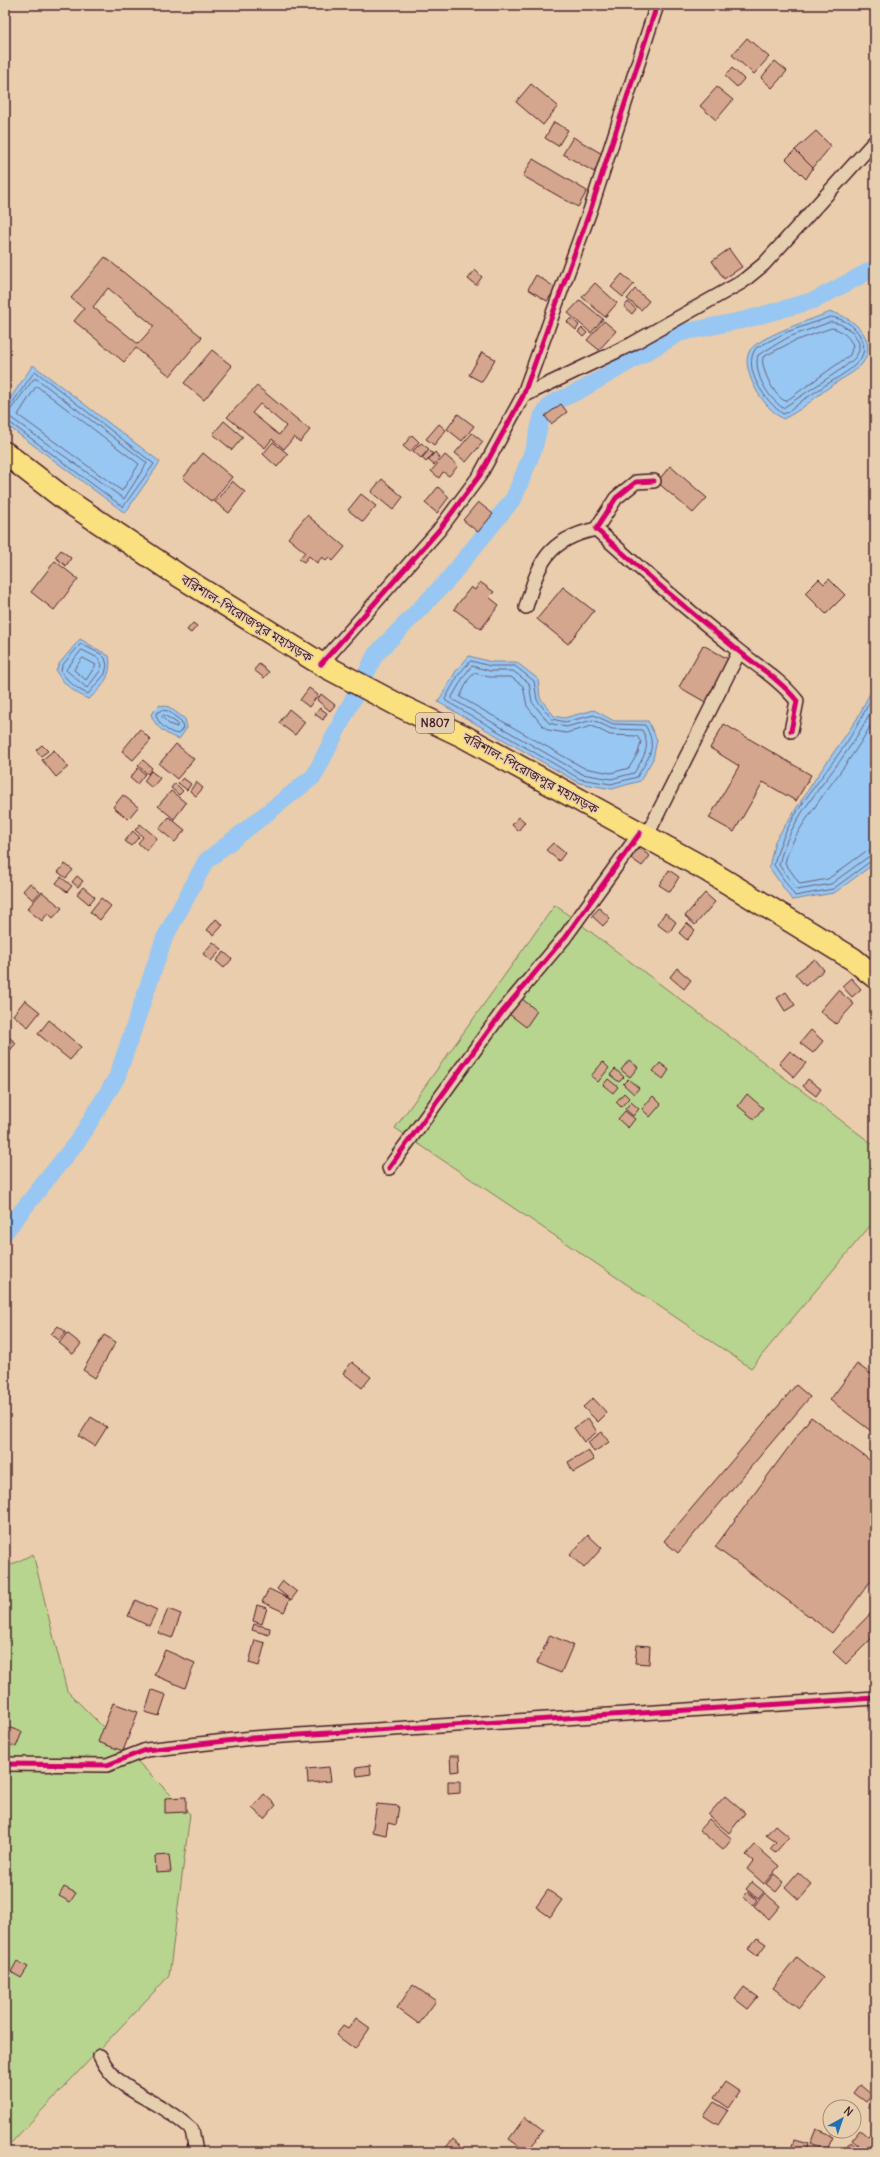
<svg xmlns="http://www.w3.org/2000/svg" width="880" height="2157" viewBox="0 0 880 2157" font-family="Delius,'Noto Sans Bengali',sans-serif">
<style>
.green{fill:#b7d58e;stroke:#807a5c}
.water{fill:#97c7f2;stroke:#7884a2}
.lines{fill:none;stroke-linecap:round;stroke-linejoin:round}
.shore{stroke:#69627b;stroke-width:1}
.canal{stroke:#97c7f2;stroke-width:17}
.building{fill:#d4a68d;stroke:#4a1f2b;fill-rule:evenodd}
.street-casing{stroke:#4a1f2b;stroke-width:16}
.highway-casing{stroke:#4a1f2b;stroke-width:25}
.street{stroke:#e5cfae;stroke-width:13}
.highway{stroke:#fbe080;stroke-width:22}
.cycleway-casing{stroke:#e5cfae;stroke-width:8}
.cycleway{stroke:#d6006c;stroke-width:5}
.labels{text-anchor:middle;stroke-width:3;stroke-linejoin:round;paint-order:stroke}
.shield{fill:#e5cfae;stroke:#785452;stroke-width:1}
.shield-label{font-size:12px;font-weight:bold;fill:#4a1f2b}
.street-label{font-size:13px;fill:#4a1f2b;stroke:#e5cfae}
</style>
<rect width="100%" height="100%" fill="#eacdac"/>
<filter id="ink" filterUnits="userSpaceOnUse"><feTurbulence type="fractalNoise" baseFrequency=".025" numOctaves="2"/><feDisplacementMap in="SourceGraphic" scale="8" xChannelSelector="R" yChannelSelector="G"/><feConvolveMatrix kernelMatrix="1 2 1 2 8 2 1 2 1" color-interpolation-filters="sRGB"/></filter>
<g filter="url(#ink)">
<path class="green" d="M555 905 875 1146V1220L751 1368 395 1128Z
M33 1554 67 1691 190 1814 169 1976 10 2144 5 2139V1568Z"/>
<path class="water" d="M831 312C853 317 880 340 862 364 855 372 845 377 837 382 818 394 803 410 783 419 768 409 758 396 751 379 748 369 745 362 749 352 754 338 815 318 831 312Z
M33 365 160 462 125 513 5 424V406Z
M80 639 109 656C113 673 102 690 88 699 75 693 63 684 56 671L59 664Z
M469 656 491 662H516L538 679 540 698 554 716 564 718 594 710 614 721H648L657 740 653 759 640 781 612 789 579 783 438 702 456 671Z
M875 683V863L834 893 792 900 769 867 775 841 818 775 857 719Z
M160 705 169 707 185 719 187 728 179 739C166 735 155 727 151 714Z"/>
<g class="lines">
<path class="shore" d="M831 317C844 319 854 325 860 336 873 358 849 370 834 380 823 386 813 394 803 400 796 405 791 412 783 414 766 402 741 368 756 348L787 332Z
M831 322 840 324 853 332 859 343V351L855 358 843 368 783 408C768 398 753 373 758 355L789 337Z
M832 328C842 330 848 336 853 345L850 355 786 401C775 399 760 367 763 357L792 342Z
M34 379H37L147 463 124 499 7 415Z
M38 387 139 464 122 491 18 415 35 388Z
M5 407 10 406 35 371 154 464 123 507 9 422 5 421
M81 644 101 654 105 658 107 665 105 674 88 694C78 690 66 680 61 671L62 666Z
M82 650 98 658 102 665 100 671 87 688 66 670Z
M83 658 96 665 86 680 74 670Z
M471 661 490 666H515L534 681 537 700 552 719 565 722 594 715 613 724 645 725C658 747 649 757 637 777L611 784 580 779 446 701 445 699 459 674Z
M472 666 490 671H513L529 683 532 702 549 723 566 727 593 720 612 729 642 730C652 747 643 758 634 773L611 779 582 774 452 699V697L464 676Z
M475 673 489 677H511L523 686 527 706 542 725 548 730 566 733 592 726 610 735 637 736 641 742 638 753 629 768 611 773 584 768 460 697 468 680Z
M875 692C865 710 857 728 845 745 819 783 784 819 774 865L795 896 833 889 871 861 875 860
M875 703C867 719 859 734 849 748 825 784 788 820 779 865L797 890 831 884 868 857 875 855
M162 710 168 711 181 721 183 728 178 734C169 733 157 724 156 714Z
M164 715 177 723V727L169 724 162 717Z
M875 717C858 752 831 782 810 814 799 830 789 845 785 863L800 884 828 879 865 852 875 849"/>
<path class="canal" d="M367 672 375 655 446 582 514 498 534 448 542 416 552 403 579 391 680 333 748 319 815 300 875 268
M5 1232 80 1138 117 1077 164 939 206 861 314 776 354 697"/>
</g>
<path class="building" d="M747 38 769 57 754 74 732 55Z
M775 61 787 71 772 88 761 78Z
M732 68 744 79 737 87 725 76Z
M531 84 558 106 543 125 516 102Z
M717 87 733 100 716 120 700 106Z
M554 122 568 130 558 146 545 138Z
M816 131 831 146 813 168 795 150Z
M573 137 604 155 594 172 563 154Z
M795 150 813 168 806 179 786 159Z
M533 159 587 191 578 207 523 176Z
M729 249 742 267 724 279 712 261Z
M105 257 202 337 170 376 136 348 124 362 74 321 84 309 71 298ZM108 288 154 326 138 344 93 307Z
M475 270 482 277 476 285 468 279Z
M622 274 634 284 623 297 611 287Z
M536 275 556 288 547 301 528 289Z
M595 283 617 303 605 317 582 297Z
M635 289 649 301 641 310 627 299Z
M580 300 603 319 591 333 568 313Z
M628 302 636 309 632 314 624 307Z
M571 318 579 325 576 330 567 322Z
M604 321 616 331 599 350 587 340Z
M582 328 587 333 583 337 578 332Z
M212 350 232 366 204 400 184 383Z
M482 352 495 359 482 382 469 375Z
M257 386 310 430 300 442 294 437 284 449 272 439 265 448 227 417ZM260 404 286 426 279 435 252 413Z
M561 404 567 412 551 424 545 416Z
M458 414 474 426 462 441 447 429Z
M224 421 243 437 232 450 213 434Z
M439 424 446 430 434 445 426 439Z
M472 433 483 442 466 462 455 453Z
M412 435 419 442 410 452 403 446Z
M273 442 288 454 277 467 263 454Z
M421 443 429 449 421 458 413 451Z
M429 450 433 454 426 462 422 458Z
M435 452 440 458 434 465 428 460Z
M203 453 232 477 212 502 183 478Z
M445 455 458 466 449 476 443 472 439 478 431 471Z
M670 466 707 498 693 513 657 482Z
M382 479 403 497 393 510 371 492Z
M232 481 245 492 229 513 215 502Z
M438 487 449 497 437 513 425 503Z
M361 494 376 506 363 522 348 510Z
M5 496 11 501 5 509Z
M478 502 493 514 478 532 463 520Z
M307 515 345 547 333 561 329 557 326 560 322 557 317 563 309 556 304 562 299 559 305 552 288 538Z
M61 550 71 558 66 566 55 557Z
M55 561 78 579 54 610 31 592Z
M819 579 824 584 829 579 845 595 826 614 805 593Z
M480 582 494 592 489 597 499 605 481 629 454 609 471 587 475 590Z
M563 587 594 611 568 644 537 619Z
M193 623 197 626 191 633 187 630Z
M703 645 730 660 707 703 679 687Z
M259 664 269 672 264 678 254 670Z
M309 688 318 695 309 707 300 700Z
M321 694 335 705 330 711 317 700Z
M320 708 327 713 323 720 315 714Z
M289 709 305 722 295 735 279 723Z
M724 724 811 775 796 801 763 782 734 832 709 818 739 766 710 748Z
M140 729 151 740 133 760 122 751Z
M176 744 194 759 177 779 159 764Z
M42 745 48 751 41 756 36 750Z
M54 750 68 767 56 777 42 760Z
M143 760 152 768 148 774 138 766Z
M138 768 145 774 137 784 130 778Z
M151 771 160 778 152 788 144 781Z
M183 778 191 784 187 790 178 783Z
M196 782 203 788 196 796 190 791Z
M175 783 183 791 179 795 171 788Z
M171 791 186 803 174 819 158 806Z
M123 795 138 807 128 819 113 807Z
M169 817 185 830 175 842 159 829Z
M519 817 525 822 518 831 512 825Z
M140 824 157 838 147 851 138 843 143 837 135 830Z
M133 831 139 837 131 846 125 841Z
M553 843 565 853 559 861 546 850Z
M636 846 650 856 642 866 629 857Z
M65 864 73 870 66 878 58 872Z
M669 870 679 877 670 892 659 885Z
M77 876 83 881 78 887 72 882Z
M61 877 72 886 67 892 56 883Z
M30 883 40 892 33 900 23 891Z
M83 887 95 897 89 904 77 894Z
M42 892 62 908 53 918 48 913 42 921 27 909Z
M705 893 715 902 695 925 685 916Z
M101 898 111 906 100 920 90 912Z
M599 908 610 918 603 926 592 916Z
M665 913 676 922 669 933 657 924Z
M216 919 223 925 214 935 207 930Z
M687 923 695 930 687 940 679 933Z
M5 930 9 933 5 938Z
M213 942 222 949 211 961 203 954Z
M224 952 232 959 224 968 216 961Z
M815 959 824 970 805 986 795 974Z
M677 968 691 980 684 989 670 977Z
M851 978 861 989 852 997 842 986Z
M838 990 854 1004 836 1024 820 1011Z
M786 992 795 1005 785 1011 777 998Z
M521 998 537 1011 526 1027 509 1014Z
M25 1000 40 1012 28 1027 13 1015Z
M49 1020 81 1047 70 1060 38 1034Z
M811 1030 823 1041 813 1053 800 1043Z
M5 1034 16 1043 8 1053 5 1050Z
M790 1051 806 1063 794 1077 779 1064Z
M629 1060 638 1067 630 1077 621 1070Z
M603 1062 609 1068 598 1082 591 1076Z
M660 1063 669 1070 663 1079 653 1071Z
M615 1069 624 1077 619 1082 610 1075Z
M608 1079 618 1087 613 1093 603 1085Z
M628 1079 639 1088 634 1094 623 1084Z
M808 1079 821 1089 816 1096 803 1086Z
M624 1093 629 1098 621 1107 616 1102Z
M747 1094 763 1108 754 1119 738 1106Z
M653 1096 661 1104 650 1117 642 1109Z
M631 1102 639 1109 633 1116 625 1109Z
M625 1111 635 1119 628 1128 618 1119Z
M58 1326 66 1332 59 1340 51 1334Z
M67 1333 81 1344 73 1354 59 1343Z
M104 1335 116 1342 95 1378 83 1370Z
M352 1362 371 1377 362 1388 343 1373Z
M857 1364 875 1377V1434L830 1400Z
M796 1385 810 1397 678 1553 664 1541Z
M593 1398 607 1413 598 1422 583 1407Z
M91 1417 107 1427 95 1446 79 1436Z
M811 1417 875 1464V1575L832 1633 715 1547Z
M588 1418 597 1432 584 1442 574 1428Z
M602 1432 609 1442 594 1452 588 1442Z
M588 1450 594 1460 573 1472 568 1462Z
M588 1535 602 1548 584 1568 570 1555Z
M283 1581 297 1592 291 1600 277 1589Z
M269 1589 290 1599 284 1612 262 1602Z
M136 1600 157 1610 149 1626 128 1616Z
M257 1605 267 1608 262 1624 253 1621Z
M168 1609 181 1614 172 1638 158 1633Z
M875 1609V1635L846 1664 833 1652Z
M254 1624 270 1628 269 1635 252 1630Z
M550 1635 573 1645 561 1673 537 1663Z
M255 1640 265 1643 259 1666 249 1663Z
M637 1645 650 1646 649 1664 635 1663Z
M165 1650 195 1663 185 1688 154 1675Z
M152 1690 166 1695 159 1716 145 1712Z
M113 1703 138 1712 123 1751 98 1742Z
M5 1726 22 1732 16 1747 5 1743Z
M450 1756H459L460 1771 451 1772Z
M370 1765 371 1774 357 1776 356 1767Z
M329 1767 331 1781 308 1783 307 1769Z
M448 1781H460V1793L448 1794Z
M264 1794 276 1805 264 1819 252 1808Z
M725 1796 745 1813 729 1833 708 1815Z
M186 1797V1812L165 1813V1798Z
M377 1804 399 1806 396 1825 388 1823 386 1835 372 1832Z
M709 1819 732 1839 723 1850 699 1830Z
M775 1825 789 1837 775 1853 770 1849 776 1842 766 1835Z
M755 1845 779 1866 764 1884 747 1869 753 1861 746 1855Z
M169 1855 171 1872 156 1873 155 1856Z
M798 1872 812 1885 799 1900 785 1887Z
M774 1874 784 1882 776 1892 766 1884Z
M752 1882 764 1892 758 1899 746 1889Z
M64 1887 76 1893 70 1902 59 1896Z
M548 1890 562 1900 550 1917 536 1907Z
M748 1892 757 1900 753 1905 743 1897Z
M765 1893 780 1906 769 1919 754 1906Z
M757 1938 766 1944 757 1956 748 1949Z
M797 1957 823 1978 799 2008 773 1988Z
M17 1961 28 1967 21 1978 11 1972Z
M413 1985 436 2001 419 2024 397 2008Z
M744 1987 758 1997 748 2009 735 1999Z
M875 2012V2021L871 2018Z
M356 2018 370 2028 355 2049 336 2035 343 2026 348 2029Z
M725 2082 740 2092 729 2108 714 2098Z
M860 2085 872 2095 866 2102 854 2093Z
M875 2098V2112L868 2107Z
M714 2102 728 2110 718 2125 704 2116Z
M525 2117 543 2131 527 2152 509 2139Z
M816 2129 833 2136 826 2151 810 2144Z
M860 2130 875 2143V2149L873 2152H866L852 2140Z
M453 2139 468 2152H442Z
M794 2140 808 2144 806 2152H790Z
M851 2142 861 2151 860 2152H849L845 2149Z"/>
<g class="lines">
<defs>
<path id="street" d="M523 396 632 344 742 282 764 264 875 141
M654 481 636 482 616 498 596 529C640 569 684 607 730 644 752 663 779 678 797 701L791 731
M526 607C539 563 546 540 596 529
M321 664 439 530 480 475 523 396 591 208 657 5
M646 837 739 652
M389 1168 503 1011 565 937 640 833
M5 1764 107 1765 146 1750 252 1738 875 1698
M100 2056C115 2088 143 2094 170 2113 178 2118 185 2124 192 2130L196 2152"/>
<path id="highway" d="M5 453 66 500 178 575 321 664 400 706 463 736 707 870 853 959 875 977"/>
</defs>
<use href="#street" class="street-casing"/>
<use href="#highway" class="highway-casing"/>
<use href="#street" class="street"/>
<use href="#highway" class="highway"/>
<defs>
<path id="cycleway" d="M654 481 636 482 616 498 596 529C640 569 684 607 730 644 752 663 779 678 797 701L791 731
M321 664 439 530 480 475 523 396 591 208 657 5
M389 1168 503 1011 565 937 640 833
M5 1764 107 1765 146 1750 252 1738 875 1698"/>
</defs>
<use href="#cycleway" class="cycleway-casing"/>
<use href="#cycleway" class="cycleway"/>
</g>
</g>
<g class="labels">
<rect class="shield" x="416" y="713" width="38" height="20" rx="3"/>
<g class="shield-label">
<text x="435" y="727">N807</text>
</g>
<g class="street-label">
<text transform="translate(247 618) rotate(32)" y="5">বরিশাল-পিরোজপুর মহাসড়ক</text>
<text transform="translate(531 773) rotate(29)" y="5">বরিশাল-পিরোজপুর মহাসড়ক</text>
</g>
</g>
<rect width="880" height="2157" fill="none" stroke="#e5cfae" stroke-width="20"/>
<rect x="10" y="10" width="860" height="2137" fill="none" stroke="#4a1f2b" stroke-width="1.5" filter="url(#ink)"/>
<g transform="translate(842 2119) rotate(40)"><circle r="19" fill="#e5cfae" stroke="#a7897a"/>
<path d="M0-3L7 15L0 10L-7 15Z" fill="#1f6fb2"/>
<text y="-6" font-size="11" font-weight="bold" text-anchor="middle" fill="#4a1f2b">N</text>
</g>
</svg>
